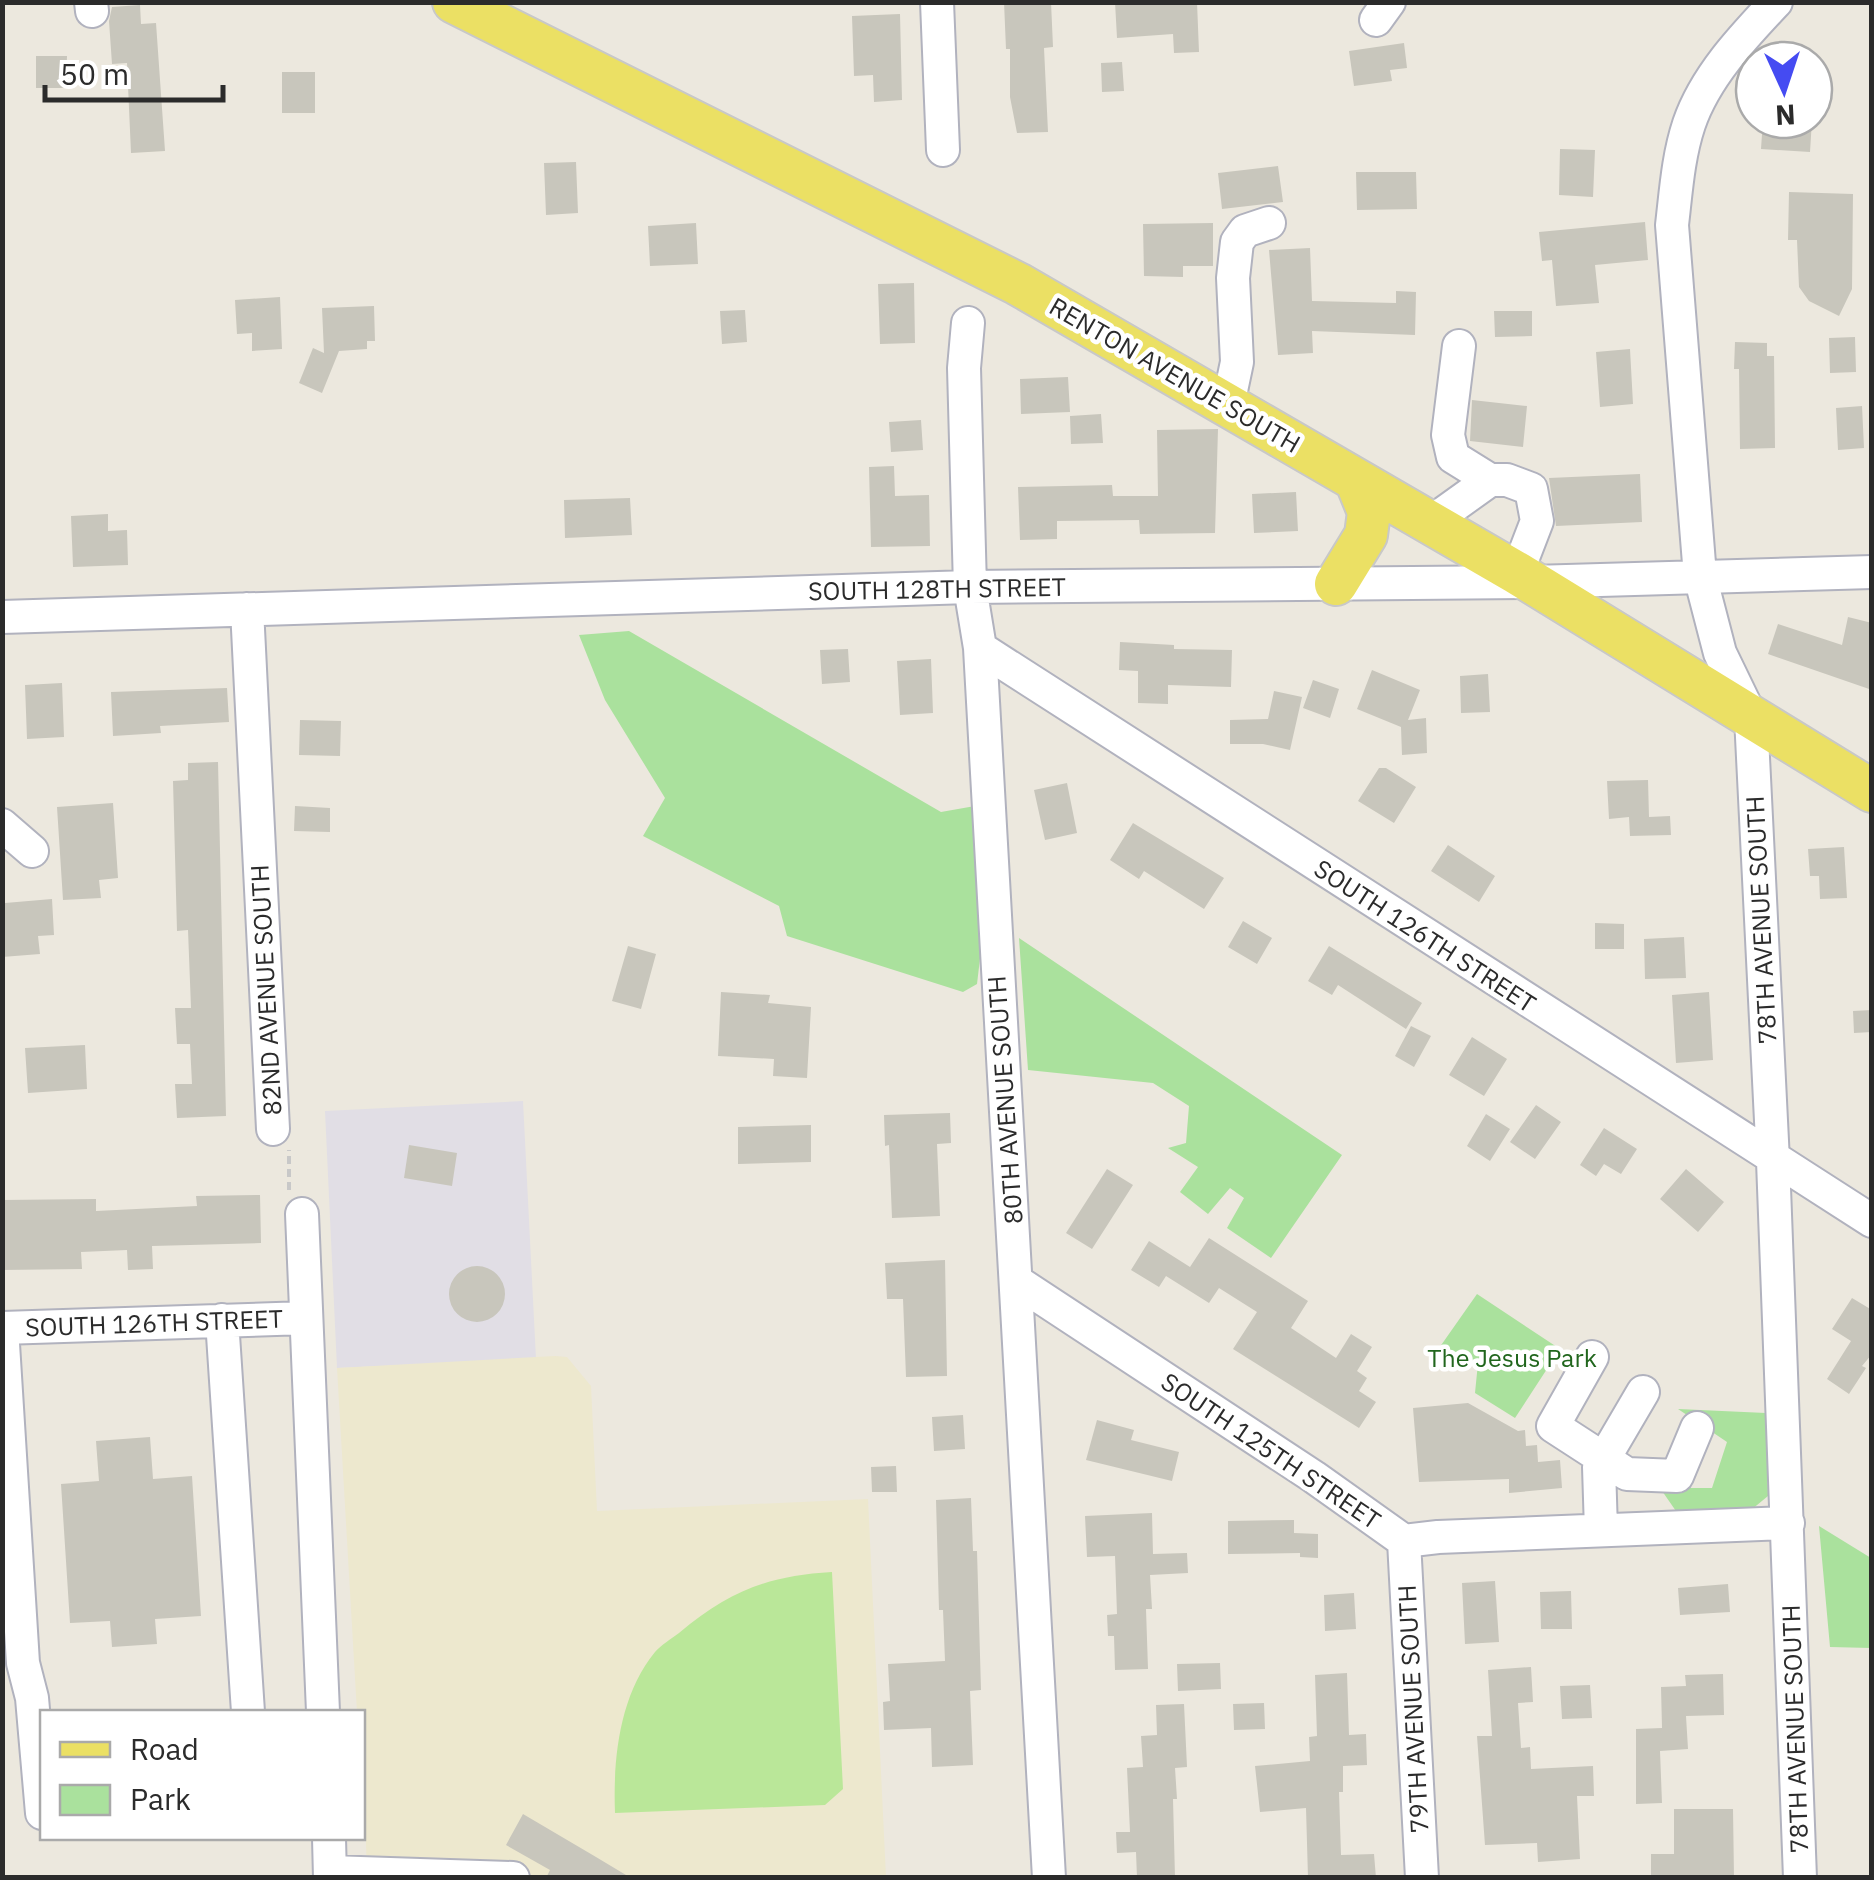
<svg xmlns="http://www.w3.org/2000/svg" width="1874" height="1880" viewBox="0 0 1874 1880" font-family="'IBM Plex Sans',sans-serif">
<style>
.industrial{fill:#e1dee5}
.education{fill:#ede8ce}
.green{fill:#aae19d}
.pitch{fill:#bae799}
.building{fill:#c8c6bc}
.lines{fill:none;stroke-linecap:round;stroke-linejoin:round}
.minor-casing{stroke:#b1b2be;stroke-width:36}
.major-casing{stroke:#c8c8c8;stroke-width:46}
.path{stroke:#c8c8c8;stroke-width:4;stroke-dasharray:8 5;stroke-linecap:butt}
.minor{stroke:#fff;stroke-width:32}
.major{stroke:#ebe064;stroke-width:42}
.labels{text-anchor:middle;stroke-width:9;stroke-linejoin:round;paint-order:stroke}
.street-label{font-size:25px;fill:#2b2b2b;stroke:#fff}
.park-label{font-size:25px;fill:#21661d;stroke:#fff}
</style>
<rect width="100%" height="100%" fill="#ece8de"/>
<path class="industrial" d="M523 1101 536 1359 337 1368 325 1111Z"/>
<path class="education" d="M555 1356 567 1357 591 1386 597 1511 868 1499 886 1877H367L362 1712H357L337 1368Z"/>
<path class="green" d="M629 631 941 812 975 806 981 950 977 984 963 992 787 936 779 906 643 836 665 798 605 700 579 635Z
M1019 938 1342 1155 1271 1258 1227 1228 1244 1198 1230 1188 1208 1214 1180 1192 1198 1167 1168 1148 1186 1143 1189 1106 1153 1083 1028 1070Z
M1477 1294 1560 1349 1515 1418 1475 1393 1478 1363 1437 1351Z
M1678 1409 1766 1413 1768 1496 1751 1510 1678 1514 1660 1488H1712L1727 1442Z
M1819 1526 1871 1558V1648L1830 1647Z"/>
<path class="pitch" d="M832 1572 843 1789 825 1805 615 1813C613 1760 619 1696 655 1652 661 1645 671 1639 679 1633 729 1591 767 1576 832 1572Z"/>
<path class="building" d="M1004 2H1051L1053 47 1044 48 1048 132 1017 133 1010 97V49H1006Z
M1115 2H1197L1199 52 1174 53 1173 34 1117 38Z
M140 5 141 24 156 23 165 151 131 153 127 63 112 64 109 21 112 7Z
M900 14 902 100 874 102 873 75 854 76 852 16Z
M1404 43 1407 68 1390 70 1392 81 1354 86 1349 51Z
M36 56H67L66 88H36Z
M1122 62 1124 91 1102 92 1101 63Z
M282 72H315V113H282Z
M1763 120H1812L1810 152 1761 149Z
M1560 149 1595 150 1593 197 1559 195Z
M576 162 578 213 546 215 544 163Z
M1278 166 1283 202 1222 209 1218 173Z
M1356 172H1416L1417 209 1357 210Z
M1789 192 1853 194 1852 289 1839 316 1809 301 1799 287 1797 240H1788Z
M1645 222 1648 260 1595 265 1599 303 1556 306 1552 260 1542 261 1539 232Z
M696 223 698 264 650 266 648 226Z
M1213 223V266H1183V277L1144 276 1143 224Z
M1310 248 1312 301 1396 303V291L1416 292 1415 335 1312 331 1313 353 1278 355 1269 250Z
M914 283 915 343 880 344 878 284Z
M280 297 282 349 252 351V333L237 334 235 300Z
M374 306 375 341H367V349L339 351 322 393 299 383 313 348 324 353 322 308Z
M745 310 747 342 722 344 720 311Z
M1494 311H1532V336L1495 337Z
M1855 337 1856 372 1830 373 1829 338Z
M1735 342 1767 343V356H1774L1775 448 1740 449 1739 369H1734Z
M1630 349 1633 404 1600 407 1596 352Z
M1068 377 1070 412 1021 414 1020 379Z
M1472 400 1527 406 1523 447 1470 441Z
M1862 406 1864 448 1838 450 1836 408Z
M1101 414 1103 443 1071 444 1070 416Z
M921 420 923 450 891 452 889 422Z
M1218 429 1215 533 1140 534 1139 520 1057 521V539L1020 540 1018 487 1112 485 1113 496H1158L1157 430Z
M894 466 895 496 929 495 930 546 871 547 869 467Z
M1640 474 1642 522 1556 526 1549 478Z
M1296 492 1298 531 1254 533 1252 494Z
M630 498 632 535 565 538 564 500Z
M108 514V531L127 530 128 565 73 567 71 516Z
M1848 617 1872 623V690L1768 654 1778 624 1842 645Z
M1120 642 1174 645V649L1232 650 1231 687 1168 685V704L1138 703V671L1119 670Z
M848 649 850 682 822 684 820 650Z
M931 659 933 713 900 715 897 661Z
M1372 670 1420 690 1408 720 1426 718 1427 753 1402 755 1401 727 1357 709Z
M1488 674 1490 712 1461 713 1460 676Z
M1313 680 1339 689 1330 718 1303 708Z
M62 683 64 737 27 739 25 685Z
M227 688 229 722 160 726 161 733 113 736 111 692Z
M1274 691 1302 697 1290 750 1263 744H1230V720L1268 719Z
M300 720 341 721 340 756 299 755Z
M218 762 226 1116 177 1118 175 1084H192L190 1044H177L175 1008H191L188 930 177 931 173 781 188 780V763Z
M1379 768H1386L1416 787 1394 823 1358 801Z
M1648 780 1649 817 1670 816 1671 835 1630 836 1629 817 1609 819 1607 781Z
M1067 783 1077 833 1045 840 1034 790Z
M113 803 118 878 99 880 101 898 63 900 57 807Z
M295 806 330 808V832L294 831Z
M1133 823 1224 878 1204 909 1144 871 1139 879 1110 860Z
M1448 845 1495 876 1479 902 1431 871Z
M1844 847 1847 898 1820 899 1819 876H1810L1808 849Z
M52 899 54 935 38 936 40 954 2 957 5 903Z
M1243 921 1272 938 1257 964 1228 947Z
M1595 923 1624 924V949H1595Z
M1684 937 1686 978 1645 979 1644 939Z
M628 946 656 954 641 1009 612 1001Z
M1329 946 1422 1003 1406 1029 1338 985 1332 995 1308 981Z
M721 992 770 995 768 1003 811 1007 807 1078 773 1076 774 1059 718 1056Z
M1709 992 1713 1060 1676 1063 1672 995Z
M1872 1010V1032L1854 1033 1853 1011Z
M1411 1026 1431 1036 1414 1067 1395 1056Z
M1472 1037 1507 1059 1484 1096 1449 1075Z
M85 1045 87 1089 28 1093 25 1048Z
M1536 1105 1561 1122 1535 1159 1510 1142Z
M950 1113 951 1143 937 1144 940 1216 892 1218 889 1145 885 1146 884 1115Z
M1486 1114 1510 1129 1490 1161 1467 1146Z
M811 1125V1162L738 1164V1127Z
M1604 1128 1637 1149 1621 1174 1604 1164 1596 1176 1580 1165Z
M409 1145 457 1153 452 1186 404 1178Z
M1107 1169 1133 1185 1092 1249 1066 1233Z
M1686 1169 1724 1202 1698 1232 1660 1199Z
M260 1195 261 1243 152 1246 153 1269 128 1270 127 1250 81 1252 82 1269 2 1270V1200L96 1199V1211L197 1206 196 1196Z
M1209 1238 1308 1301 1291 1328 1336 1358 1351 1334 1372 1347 1357 1371 1367 1378 1359 1391 1376 1402 1359 1428 1233 1349 1257 1312 1219 1288 1209 1303 1166 1276 1159 1287 1131 1270 1149 1241 1190 1267Z
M945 1260 947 1376 906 1377 903 1299H887L885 1263Z
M449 1294a28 28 0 1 1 56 0a28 28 0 1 1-56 0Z
M1852 1298 1872 1310V1354L1862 1366 1866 1368 1849 1394 1827 1379 1851 1341 1832 1329Z
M1468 1403 1518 1431 1525 1430 1526 1446 1537 1445 1538 1462 1560 1460 1562 1488 1509 1493V1479L1419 1482 1413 1408Z
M963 1415 965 1449 934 1451 932 1417Z
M1097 1420 1134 1430 1131 1440 1179 1452 1172 1481 1086 1460Z
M150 1437 153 1479 192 1476 201 1616 155 1619 157 1644 112 1647 110 1621 70 1623 61 1484 99 1481 96 1441Z
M896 1466 897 1492H872L871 1467Z
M971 1498 973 1551H977L981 1690 970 1691 973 1765 932 1767 931 1728 884 1730 883 1702 890 1701 888 1664 945 1661 943 1610H939L936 1500Z
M1152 1513 1153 1554 1187 1553 1188 1573 1150 1575 1152 1609H1146L1148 1669 1115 1670 1114 1636H1108L1107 1615 1117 1614 1115 1556 1087 1557 1085 1516Z
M1294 1520V1533L1318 1534V1558L1300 1557V1553L1228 1554V1521Z
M1495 1581 1499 1642 1465 1644 1462 1583Z
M1728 1584 1730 1612 1680 1615 1678 1588Z
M1571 1591 1572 1629H1541L1540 1592Z
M1354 1593 1356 1629 1325 1631 1324 1595Z
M1220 1663 1221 1689 1178 1691 1177 1664Z
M1531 1667 1533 1702 1518 1703 1521 1748 1530 1747 1531 1769 1593 1766 1594 1796H1577L1580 1859 1538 1862 1537 1843 1485 1845 1477 1736H1492L1488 1670Z
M1347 1673 1349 1735 1366 1734 1367 1765 1343 1766V1792H1339L1341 1855 1374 1854 1376 1878H1308L1306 1808 1260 1812 1255 1766 1310 1761 1309 1737 1317 1736 1315 1675Z
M1723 1674 1724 1715 1686 1716 1688 1749 1660 1751 1662 1803 1636 1804V1729L1662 1728 1661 1687 1686 1686 1685 1675Z
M1590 1685 1592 1718 1562 1719 1560 1686Z
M1264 1703 1265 1729 1234 1730 1233 1704Z
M1184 1704 1187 1767 1175 1768 1177 1799H1173L1175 1878H1137L1136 1852 1117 1853 1116 1832H1130L1127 1768 1143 1767 1141 1736 1157 1735 1156 1705Z
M1674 1809H1733L1734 1878H1651V1854H1674Z
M523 1814 596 1857 631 1878H546L550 1870 506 1845Z"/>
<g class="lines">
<defs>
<path id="minor" d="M91 2 92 11
M937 2 943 150
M1776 2C1742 38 1705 77 1689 124 1678 157 1676 191 1672 225L1700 576 1720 653 1751 717 1773 1161 1800 1878
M1376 20 1389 2
M968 323 964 368 970 587 980 648 1049 1878
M1459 346 1448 435 1453 457 1490 480
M1228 405 1237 362 1233 278 1237 242 1245 231 1269 223
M1430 523 1490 480H1507L1531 489 1537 521 1517 573
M247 609 273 1129
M2 617 970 587 1532 582 1872 572
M980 648 1872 1221
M2 825 32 851
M302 1214 323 1712
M1016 1281 1314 1477 1404 1541 1438 1537 1788 1523
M222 1320 248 1712
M1592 1357 1553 1426 1627 1474 1677 1476 1697 1428
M1601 1530 1599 1467 1643 1392
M1404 1541 1422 1878
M42 1813 32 1698 23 1663 2 1328 306 1318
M329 1838 330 1878
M330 1872 513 1878"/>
<path id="major" d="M454 2 1018 284 1517 573 1872 791
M1336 584 1366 535 1369 512 1356 480"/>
</defs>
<use href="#minor" class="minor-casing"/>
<use href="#major" class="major-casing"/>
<path class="path" d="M289 1190V1150"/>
<use href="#minor" class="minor"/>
<use href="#major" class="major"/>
</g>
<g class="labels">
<g class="street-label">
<text transform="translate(1175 375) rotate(30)" y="9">RENTON AVENUE SOUTH</text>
<text transform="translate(937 589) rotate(-1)" y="9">SOUTH 128TH STREET</text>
<text transform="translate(1761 920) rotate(-93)" y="9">78TH AVENUE SOUTH</text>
<text transform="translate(1425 936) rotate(33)" y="9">SOUTH 126TH STREET</text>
<text transform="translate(266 990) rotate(-93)" y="9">82ND AVENUE SOUTH</text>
<text transform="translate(1005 1100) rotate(-94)" y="9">80TH AVENUE SOUTH</text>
<text transform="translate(154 1323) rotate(-2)" y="9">SOUTH 126TH STREET</text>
<text transform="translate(1271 1451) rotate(34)" y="9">SOUTH 125TH STREET</text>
<text transform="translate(1413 1709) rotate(-93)" y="9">79TH AVENUE SOUTH</text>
<text transform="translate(1795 1729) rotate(-92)" y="9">78TH AVENUE SOUTH</text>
</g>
<g class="park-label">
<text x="1512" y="1367">The Jesus Park</text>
</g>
</g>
<rect width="1874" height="1880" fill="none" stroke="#2b2b2b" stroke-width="10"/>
<rect x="40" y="1710" width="325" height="130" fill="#ffffff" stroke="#aaaaaa" stroke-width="2.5"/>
<rect x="60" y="1742" width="50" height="15" fill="#ebe064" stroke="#aaaaaa" stroke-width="2.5"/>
<text x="130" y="1760" font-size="30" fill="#2b2b2b">Road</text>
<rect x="60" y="1785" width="50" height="30" fill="#aae19d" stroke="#aaaaaa" stroke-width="2.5"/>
<text x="130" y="1810" font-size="30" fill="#2b2b2b">Park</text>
<g transform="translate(1784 90) rotate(177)"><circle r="48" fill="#ffffff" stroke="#aaaaaa" stroke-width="2.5"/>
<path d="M0-8L18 38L0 25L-18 38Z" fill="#454bf2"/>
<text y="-15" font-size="28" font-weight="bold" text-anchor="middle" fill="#2b2b2b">N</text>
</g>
<path d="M45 85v15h178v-15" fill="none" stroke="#2b2b2b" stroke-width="5"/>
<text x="60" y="85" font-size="30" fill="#2b2b2b" stroke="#ffffff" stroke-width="8" paint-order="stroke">50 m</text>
</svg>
